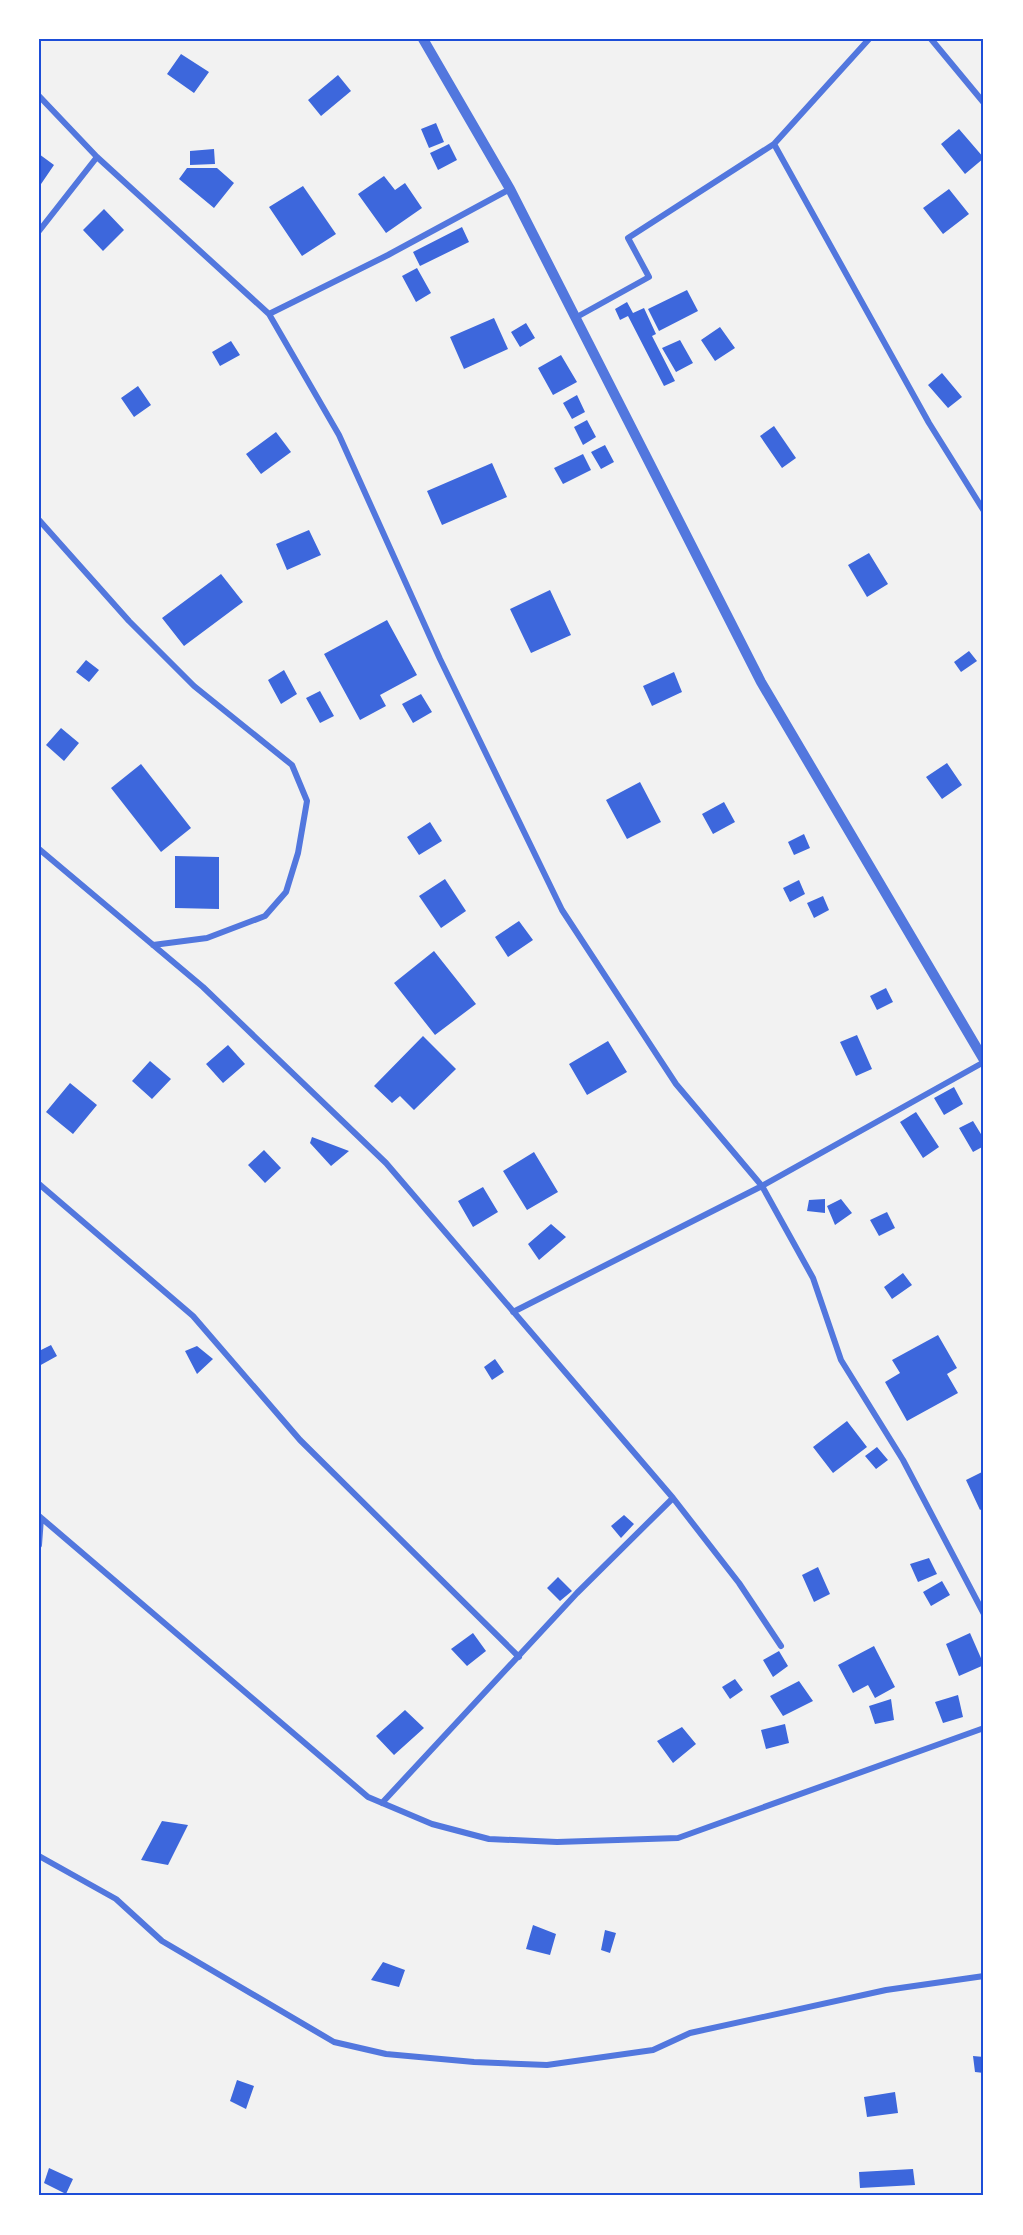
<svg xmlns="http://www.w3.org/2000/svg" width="1023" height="2235" viewBox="0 0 1023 2235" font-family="Signika,sans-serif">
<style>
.building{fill:#3d67dc}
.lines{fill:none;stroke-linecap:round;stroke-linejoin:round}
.minor{stroke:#5277de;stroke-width:6}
.tertiary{stroke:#5277de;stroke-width:10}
.neatline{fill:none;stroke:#1d4ed8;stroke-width:2}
</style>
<rect width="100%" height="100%" fill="#f2f2f2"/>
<path class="building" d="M181 54 209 72 194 93 167 74Z
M338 75 351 91 321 116 308 100Z
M436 123 444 142 429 148 421 129Z
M959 129 984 158 965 174 941 144Z
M449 144 457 160 438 170 430 153Z
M214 149 215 164 190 165V151Z
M39 154 54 165 39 187Z
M187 168H217L234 183 214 208 179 179Z
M384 176 395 190 405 183 422 208 386 233 358 194Z
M303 186 336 234 302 256 269 207Z
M949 189 969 214 943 234 923 208Z
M104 209 124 230 103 251 83 230Z
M462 227 469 242 420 266 413 252Z
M417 268 431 293 416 302 402 276Z
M687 290 698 311 659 331 648 309Z
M627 302 633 313 644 308 656 334 652 336 675 381 664 386 628 316 620 320 615 309Z
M494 318 508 349 464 369 450 337Z
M526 323 535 338 520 347 511 332Z
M720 327 735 348 715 361 701 340Z
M680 340 693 363 676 372 662 348Z
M231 341 240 355 220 366 212 352Z
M561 355 577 382 553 395 538 368Z
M942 373 962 397 948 408 928 385Z
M138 386 151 405 134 417 121 398Z
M577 395 585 412 572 419 563 403Z
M587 420 596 437 583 445 574 427Z
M774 426 796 458 782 468 760 436Z
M276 432 291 452 261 474 246 454Z
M605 445 614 462 601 469 591 452Z
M583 454 591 470 563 484 554 468Z
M492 463 507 497 442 525 427 491Z
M309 530 321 555 287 570 276 544Z
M869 553 888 584 867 597 848 565Z
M221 574 243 602 184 646 162 618Z
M550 590 571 635 531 653 510 609Z
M387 620 417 675 380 695 386 706 360 720 324 654Z
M969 651 977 661 961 672 954 662Z
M86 660 99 670 89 682 76 672Z
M284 670 297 694 281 704 268 680Z
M674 672 682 692 652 706 643 686Z
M320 691 334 716 320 723 306 698Z
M421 694 432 712 413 723 402 704Z
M61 728 79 743 64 761 46 745Z
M947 763 962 785 942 799 926 777Z
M141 764 191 828 161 852 111 788Z
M640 782 661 822 627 839 606 800Z
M724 802 735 822 713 834 702 814Z
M430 822 442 841 419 855 407 837Z
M804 834 810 848 794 855 788 842Z
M175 856 219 857V909L175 908Z
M445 879 466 911 441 928 419 896Z
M799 880 805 894 790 902 783 888Z
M823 896 829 910 814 918 807 903Z
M519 921 533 940 508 957 495 937Z
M434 951 476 1004 435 1035 394 983Z
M886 988 893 1002 877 1010 870 996Z
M857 1035 872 1069 856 1076 840 1042Z
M423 1036 456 1069 414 1110 400 1096 392 1103 374 1086Z
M608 1041 627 1072 587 1095 569 1064Z
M228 1045 245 1064 223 1083 206 1064Z
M150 1061 171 1079 152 1099 132 1081Z
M70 1083 97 1105 73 1134 46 1112Z
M954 1087 963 1104 944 1115 934 1098Z
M916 1112 939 1147 923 1158 900 1122Z
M973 1121 984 1139V1146L973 1152 959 1128Z
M312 1137 349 1151 331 1166 310 1143Z
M264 1150 281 1168 265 1183 248 1165Z
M534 1152 558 1192 527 1210 503 1171Z
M483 1187 498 1212 473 1227 458 1201Z
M825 1199V1213L807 1211 809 1200Z
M841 1199 852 1213 835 1225 827 1206Z
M887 1212 895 1228 879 1236 870 1220Z
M551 1224 566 1237 539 1260 528 1244Z
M903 1273 912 1285 892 1299 884 1287Z
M938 1335 957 1368 947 1374 958 1393 907 1421 885 1382 900 1373 892 1360Z
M51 1345 57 1356 39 1366V1351Z
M197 1346 213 1359 197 1374 185 1351Z
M495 1359 504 1372 492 1380 484 1367Z
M847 1421 867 1447 833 1473 813 1447Z
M877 1447 888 1460 876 1469 865 1456Z
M984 1471V1508L980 1510 966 1480Z
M624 1515 634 1524 621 1538 611 1526Z
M929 1558 937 1574 918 1582 910 1564Z
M818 1567 830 1594 814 1602 802 1575Z
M558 1577 572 1591 560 1601 547 1588Z
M942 1581 950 1595 931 1606 923 1592Z
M473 1633 486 1651 467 1666 451 1649Z
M970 1633 984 1665 959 1676 946 1644Z
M874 1646 895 1687 875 1698 868 1685 853 1693 838 1665Z
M779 1651 788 1666 773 1677 763 1660Z
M735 1679 743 1690 730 1699 722 1687Z
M799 1681 813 1701 783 1716 770 1696Z
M958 1695 963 1717 943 1723 935 1702Z
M891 1699 894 1720 875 1724 869 1706Z
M405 1710 424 1728 394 1755 376 1736Z
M785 1724 789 1743 766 1749 761 1730Z
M682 1727 696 1744 673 1763 657 1741Z
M162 1821 188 1825 168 1865 141 1860Z
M533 1925 556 1934 550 1955 526 1949Z
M605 1930 616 1933 610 1953 601 1950Z
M383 1962 405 1970 399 1987 371 1980Z
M973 2056 984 2057V2073L975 2072Z
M237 2080 254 2086 246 2109 230 2101Z
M895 2092 898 2113 867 2117 864 2097Z
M49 2168 73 2179 66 2194 44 2183Z
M913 2169 915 2185 860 2188 859 2172Z"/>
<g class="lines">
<path class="minor" d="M931 39 984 103
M39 96 97 157 269 314 339 435 440 659 562 910 676 1084 762 1186 813 1278 841 1360 903 1460 984 1614
M774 144 929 423 984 511
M39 231 97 157
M269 314 388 255 510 189
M575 318 649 277 628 238 774 144 869 39
M39 520 129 621 194 686 292 765 307 801 298 853 286 892 265 916 207 938 153 945
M39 849 203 987 386 1163 673 1498 739 1583 781 1646
M39 1184 193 1316 300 1440 519 1657
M513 1312 762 1186 984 1062
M39 1516 368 1797 432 1824 489 1839 557 1842 678 1838 984 1728
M39 1545 41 1518
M382 1803 577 1593 673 1498
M39 1856 116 1899 162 1941 334 2042 386 2054 474 2062 547 2065 653 2050 690 2033 886 1990 984 1976"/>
<path class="tertiary" d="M423 39 510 189 761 682 984 1060"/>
</g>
<rect width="1023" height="2235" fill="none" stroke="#ffffff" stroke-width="81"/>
<rect x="40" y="40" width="942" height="2154" class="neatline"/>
</svg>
